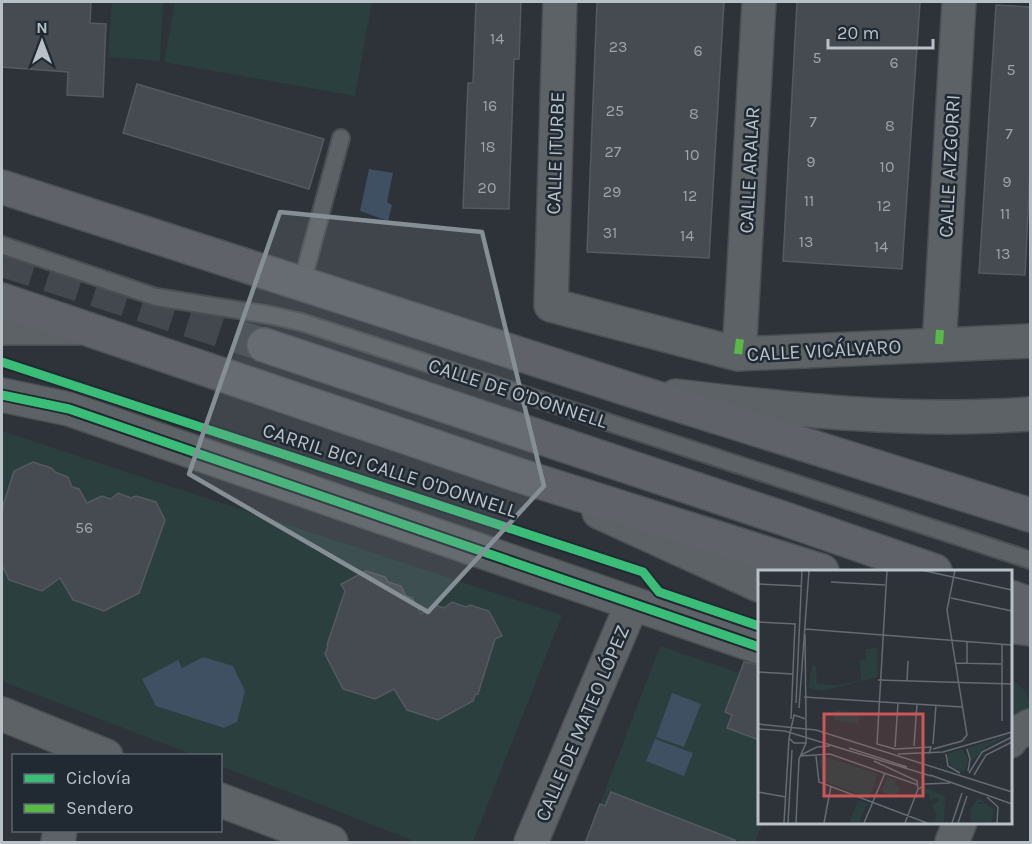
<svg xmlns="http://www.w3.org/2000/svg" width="1032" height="844" viewBox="0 0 1032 844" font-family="Karla,sans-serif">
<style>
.green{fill:#2b3f3f}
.water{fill:#3e5061}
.building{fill:#464b51;stroke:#555a60;stroke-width:1.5}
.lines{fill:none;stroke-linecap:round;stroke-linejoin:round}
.primary-tunnel{stroke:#42484e;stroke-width:33;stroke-dasharray:33 16;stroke-linecap:butt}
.service-casing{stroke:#4b4f53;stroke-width:20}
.minor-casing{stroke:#4b4f53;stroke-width:36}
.tertiary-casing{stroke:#4b4f53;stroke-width:36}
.primary-casing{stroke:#4b5055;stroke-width:36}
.service{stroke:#5d6266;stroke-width:16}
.minor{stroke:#5d6266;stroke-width:33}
.tertiary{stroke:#5d6266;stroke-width:33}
.primary{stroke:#5f6369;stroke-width:33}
.quiet{stroke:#58b947;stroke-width:8;stroke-dasharray:15 8;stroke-linecap:butt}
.cycleway-casing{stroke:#212a33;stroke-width:13}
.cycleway{stroke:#3abd76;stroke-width:9}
.marked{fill:#878f96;fill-opacity:0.2;stroke:#878f96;stroke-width:4.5;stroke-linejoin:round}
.labels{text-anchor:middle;stroke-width:5;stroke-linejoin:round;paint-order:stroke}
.number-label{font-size:16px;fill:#9ca3aa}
.street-label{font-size:20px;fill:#b8c0c8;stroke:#212a33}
.inset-road{fill:none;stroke:#656b72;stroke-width:1.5}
.view{fill:#cd5658;fill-opacity:0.15;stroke:#cd5658;stroke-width:3}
.inset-edge{fill:none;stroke:#b8c0c8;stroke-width:3}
</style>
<rect width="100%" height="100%" fill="#2d3339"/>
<path class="green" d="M112 2H163L160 61 108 57Z
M175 2H372L355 96 164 62Z
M2 431 562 615 473 842H417L221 766 220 756 193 755 2 681Z
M660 646 754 678 752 682 738 677 725 712 732 715 727 728 759 740V822H763L755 842H743L611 792 605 806 600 804Z
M1010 679C1024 686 1031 697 1030 713L1010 721Z"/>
<path class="water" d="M369 169 393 173 387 202 392 205 388 221 360 211Z
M203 657 233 666 245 691 237 722 224 728 156 706 142 679 178 660 182 668Z
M672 693 701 704 684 747 656 737Z
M655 739 693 753 684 776 646 761Z"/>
<path class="building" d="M2 2H91L90 23 106 24 103 97 67 95 68 72 2 67Z
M476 2H521L519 59H514L509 209 463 208 468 83H473Z
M597 2H724L709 258 587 252Z
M797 2H920L902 269 783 261Z
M996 5 1030 7V170L1025 275 979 273Z
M137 84 324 139 309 189 123 133Z
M33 462 51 468 55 472 68 477 72 487 79 489 87 503 102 496 111 499 118 493 131 498 136 496 156 502 165 520 139 593 104 611 73 600 60 578 42 591 9 580 2 565V516L3 506 14 471Z
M366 571 385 577 388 582 401 586 406 596 412 598 421 614 435 605 444 608 452 602 466 607 470 605 489 611 502 636 495 639 478 694 475 695 473 701 438 720 407 710 394 689 375 699 343 689 325 654 328 646 327 645 345 591 341 584Z
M744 662 759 665V740L727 728 732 715 725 712Z
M611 792 735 840V843H585L600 804 605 806Z"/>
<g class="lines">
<path class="primary-tunnel" d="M2 260 264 345"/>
<defs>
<path id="service" d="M2 245 156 297 270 315 301 322 1030 560
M302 283 341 138"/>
<path id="minor" d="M560 2 551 305 738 354 1030 341
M2 328H78
M940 330 959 2
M740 339 759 2
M2 395 69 409 759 647
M599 512 759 585
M2 714 106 756
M1010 741 1014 735 1030 726
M220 800 331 842
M58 842 60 830
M531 842 632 604
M952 842 960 822"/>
<path id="tertiary" d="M676 396C794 410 912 423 1030 414"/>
<path id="primary" d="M2 187 631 390 1030 515
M2 300 518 475 822 571
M264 345 788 520 935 571
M1010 597 1030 604
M1010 626 1030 629"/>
</defs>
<use href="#service" class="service-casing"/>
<use href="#minor" class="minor-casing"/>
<use href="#tertiary" class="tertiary-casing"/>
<use href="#primary" class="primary-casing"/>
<use href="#service" class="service"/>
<use href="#minor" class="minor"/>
<use href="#tertiary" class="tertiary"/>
<use href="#primary" class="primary"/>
<path class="quiet" d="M939 344 940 330
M738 354 740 339"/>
<defs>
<path id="cycleway" d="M2 362 643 572 659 592 759 626
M2 395 69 409 759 647"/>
</defs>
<use href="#cycleway" class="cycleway-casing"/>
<use href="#cycleway" class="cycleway"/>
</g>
<path class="marked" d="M280 212 482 232 544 486 428 612 189 474Z"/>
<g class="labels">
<g class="number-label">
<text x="497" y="44">14</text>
<text x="618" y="52">23</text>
<text x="698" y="56">6</text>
<text x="817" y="63">5</text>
<text x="894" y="68">6</text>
<text x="1011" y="75">5</text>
<text x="490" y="111">16</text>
<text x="615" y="116">25</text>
<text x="694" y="119">8</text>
<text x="813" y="127">7</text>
<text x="890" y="131">8</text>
<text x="1009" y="139">7</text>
<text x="488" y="152">18</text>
<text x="613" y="157">27</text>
<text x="692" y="160">10</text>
<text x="811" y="167">9</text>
<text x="887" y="172">10</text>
<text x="1007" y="187">9</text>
<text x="487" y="193">20</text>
<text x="612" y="197">29</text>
<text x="690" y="201">12</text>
<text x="809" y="206">11</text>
<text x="884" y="211">12</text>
<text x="1005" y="219">11</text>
<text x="610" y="238">31</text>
<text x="687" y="241">14</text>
<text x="806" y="247">13</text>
<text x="881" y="252">14</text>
<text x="1003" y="259">13</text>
<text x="84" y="533">56</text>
</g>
<g class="street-label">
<text transform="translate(555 153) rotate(-88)" y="7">CALLE ITURBE</text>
<text transform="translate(949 166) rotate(-87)" y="7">CALLE AIZGORRI</text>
<text transform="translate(749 170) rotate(-87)" y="7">CALLE ARALAR</text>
<text transform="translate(824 350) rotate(-3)" y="7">CALLE VICÁLVARO</text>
<text transform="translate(518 393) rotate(18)" y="7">CALLE DE O'DONNELL</text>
<text transform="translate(390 470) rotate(18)" y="7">CARRIL BICI CALLE O'DONNELL</text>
<text transform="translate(582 723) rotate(-67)" y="7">CALLE DE MATEO LÓPEZ</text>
</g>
</g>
<g transform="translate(758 570)">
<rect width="254" height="254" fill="#2d3339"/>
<path d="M120 78 119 107 65 121 50 118 54 94 58 96 59 114 80 115 103 110 102 90 108 89V79ZM77 140H82V147L83 140 102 144 100 154 76 150ZM253 164 228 177 213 192 210 178ZM204 179 210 190 207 202 194 197 190 189V184ZM65 186 120 204 111 228 64 210 61 189ZM129 207 139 210 136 215 142 217 138 226 124 222ZM167 218 187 226 186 253H176L179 245 174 235 181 231 179 227 172 230 170 223 164 226ZM220 228 227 232H221L219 234 228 233 236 240 233 253 213 251 212 241ZM100 230 109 234 101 253H91Z" fill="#2b3f3f"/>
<path class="inset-road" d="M129 0 119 174 137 179 173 177 171 184M163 0 254 20M73 12 127 15M0 14 43 16M193 28 254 41M0 52 38 54M47 59 254 75M47 64 48 148M244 74V151M197 93 243 94M209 94V72M0 102 35 104M120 110 254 114M149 111 150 91M46 127 204 137M38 133 44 0M41 138 51 0M36 145 48 149V173H36L31 168ZM33 149 37 54M0 154 58 160 254 222M0 159 27 161 173 206M175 174 178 135M156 176 159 134M137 177 140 133M91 178 149 197M175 179 204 171 209 165 189 40 197 0M209 179 212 189 210 201M140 184 185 182 254 162M188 184 190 196 202 203M43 185 59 177 72 176M42 186 72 184 160 215M58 186 61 212 169 253M116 191 159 211 160 219 147 253M211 203 224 182 254 167M172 205 254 234M216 205 228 185 254 172M161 219 167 214 192 213M0 222 28 227M229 227 240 237 239 253M26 253 31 169M30 253 34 180M38 253 41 189 48 173M66 253 73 216M106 253 127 203M194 253 204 223M200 253 209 226"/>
<path class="view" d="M66 144H165V226H66Z"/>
<rect width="254" height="254" class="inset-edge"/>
</g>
<rect width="1032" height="844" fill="none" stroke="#b8c0c8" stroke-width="6"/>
<rect x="12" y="754" width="210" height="78" fill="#212a33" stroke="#5d666f" stroke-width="1.5"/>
<rect x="24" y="774" width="30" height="9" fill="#3abd76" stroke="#5d666f" stroke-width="1.5"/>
<text x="66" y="784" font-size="18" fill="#b8c0c8">Ciclovía</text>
<rect x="24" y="804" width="30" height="9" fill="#58b947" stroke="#5d666f" stroke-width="1.5"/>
<text x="66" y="814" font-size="18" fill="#b8c0c8">Sendero</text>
<g transform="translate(42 42)" stroke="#212a33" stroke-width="4.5" paint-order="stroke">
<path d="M0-4.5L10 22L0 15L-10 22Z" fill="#b8c0c8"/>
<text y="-9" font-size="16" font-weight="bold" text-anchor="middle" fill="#b8c0c8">N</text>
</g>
<path d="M828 39v9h105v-9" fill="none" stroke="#b8c0c8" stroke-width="3"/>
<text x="837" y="39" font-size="18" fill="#b8c0c8" stroke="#212a33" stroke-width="4.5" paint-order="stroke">20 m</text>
</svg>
